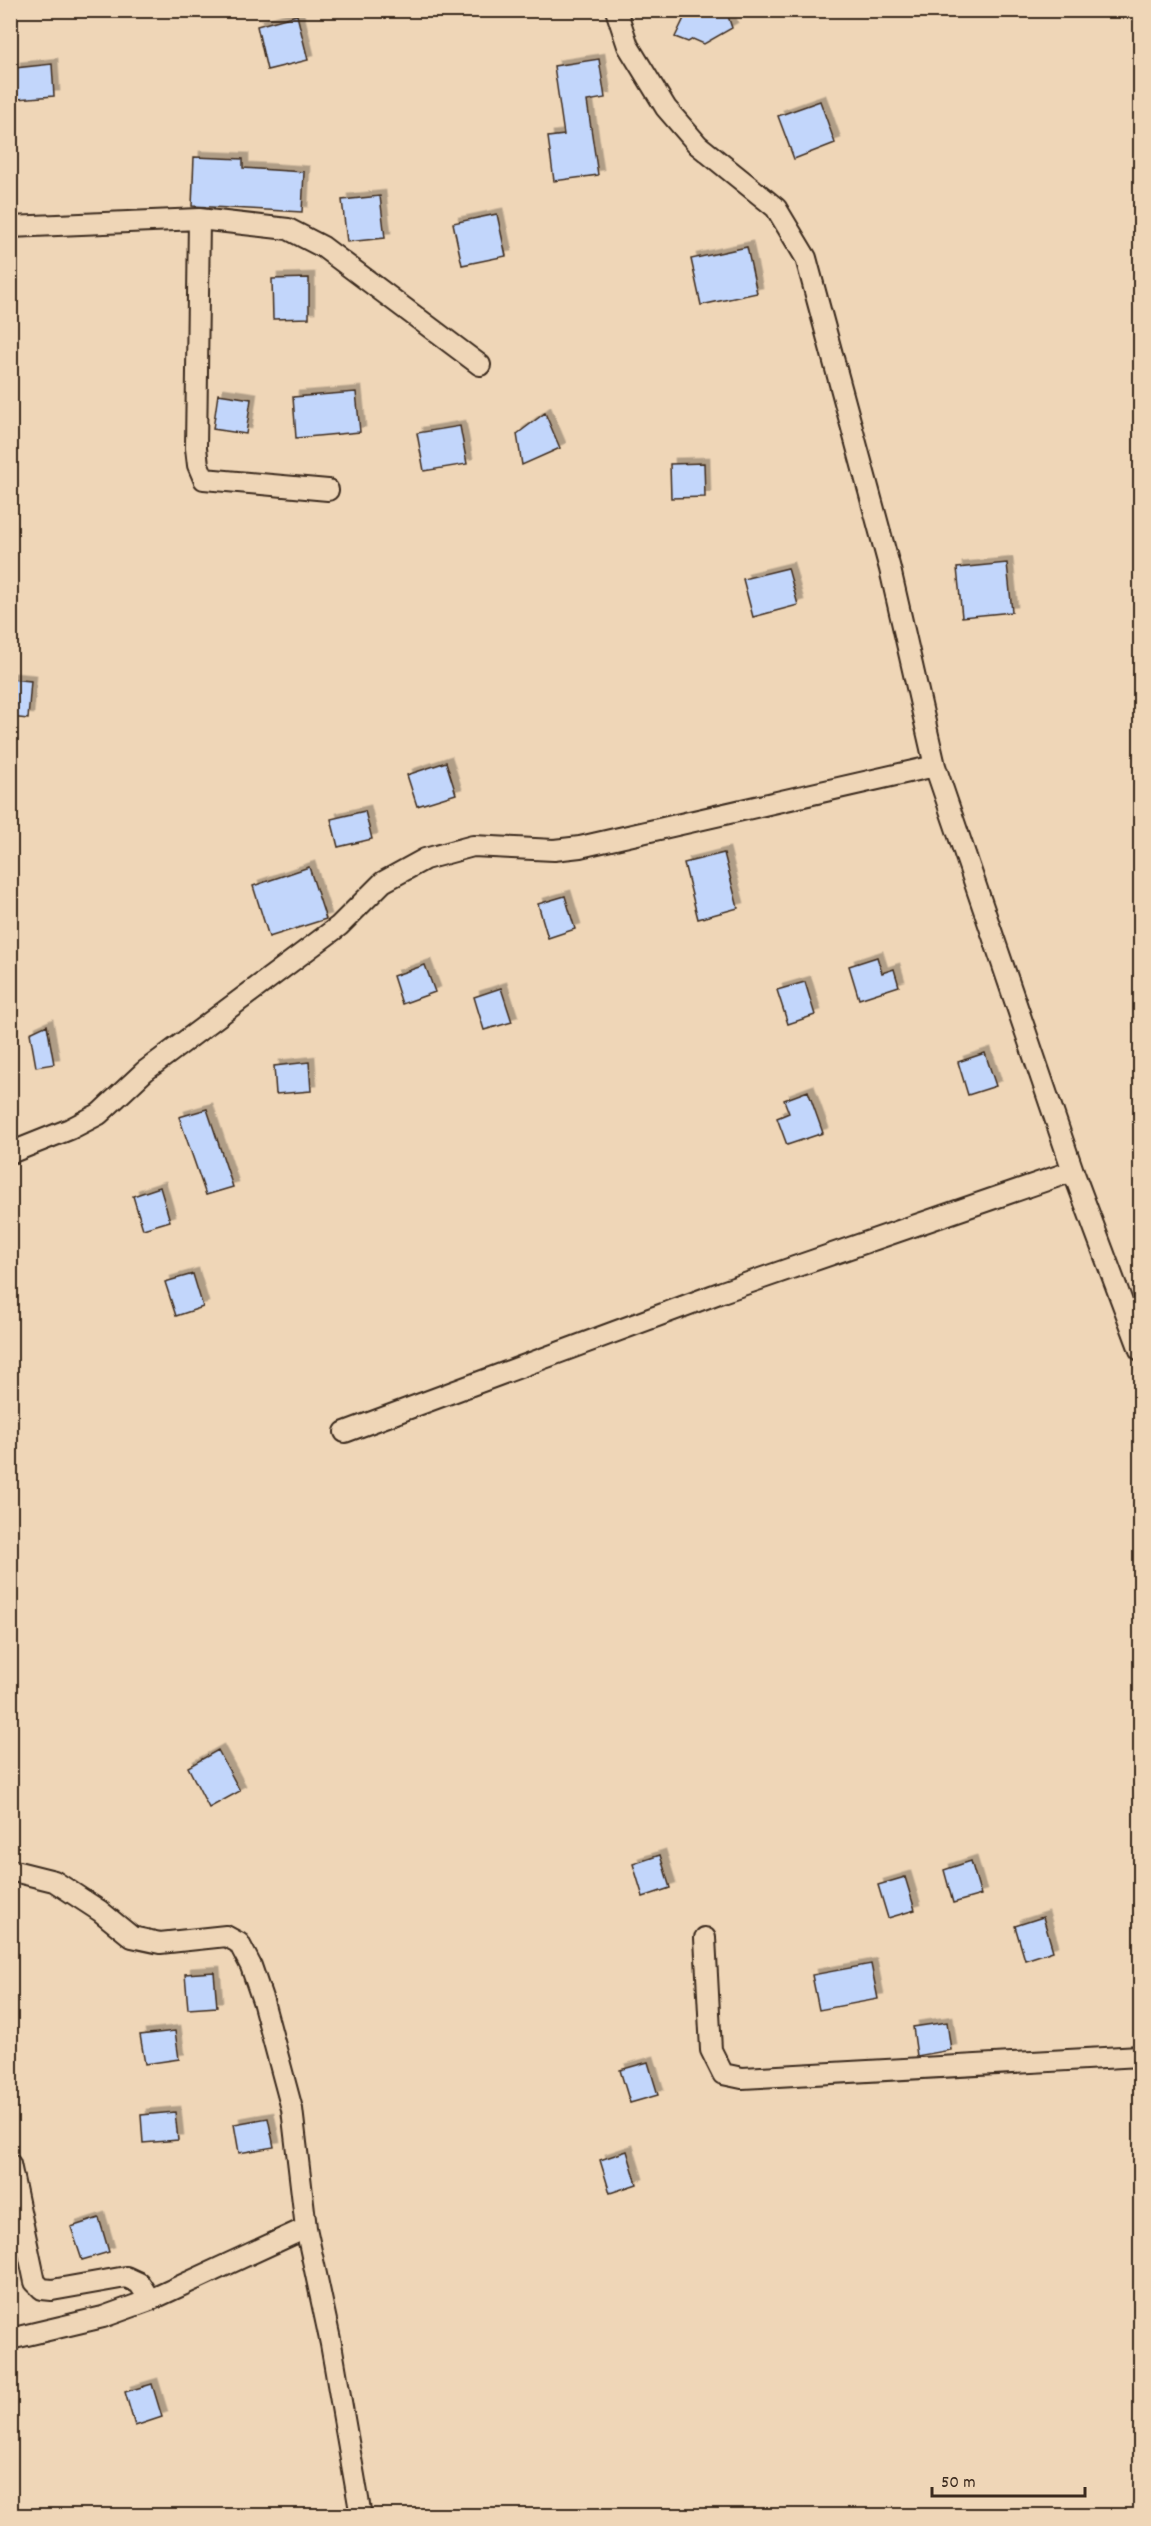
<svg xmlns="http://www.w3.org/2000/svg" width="1151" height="2526" viewBox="0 0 1151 2526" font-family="Dekko,sans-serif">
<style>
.building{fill:#c2d6fb;stroke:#3b2a1e;stroke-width:1.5;filter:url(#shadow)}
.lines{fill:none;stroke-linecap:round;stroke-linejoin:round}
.street-casing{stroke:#3b2a1e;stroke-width:24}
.street{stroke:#efd6b7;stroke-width:20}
</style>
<defs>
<filter id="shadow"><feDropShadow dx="5.5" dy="-5.5" stdDeviation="0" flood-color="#0004"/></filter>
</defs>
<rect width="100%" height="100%" fill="#efd6b7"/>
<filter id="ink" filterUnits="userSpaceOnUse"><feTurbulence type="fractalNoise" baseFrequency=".0167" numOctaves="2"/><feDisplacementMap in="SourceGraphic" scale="12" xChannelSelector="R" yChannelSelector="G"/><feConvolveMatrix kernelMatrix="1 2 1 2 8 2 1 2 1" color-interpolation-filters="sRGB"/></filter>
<g filter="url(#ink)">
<path class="building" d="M688 10H726L732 28 704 44 693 39 688 42 675 37Z
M297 15 308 60 267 70 257 26Z
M599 59 605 98 587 101 598 175 554 181 548 137 564 135 554 66Z
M52 64 54 96 17 99 15 68Z
M820 101 835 143 794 159 778 116Z
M194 157 243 159V168L304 172 302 212 192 206Z
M380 196 385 238 347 242 342 200Z
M497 214 506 256 462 265 453 223Z
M747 247 757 293 701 305 691 259Z
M309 278V318L273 319 272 279Z
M356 392 360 432 296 438 293 397Z
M218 394 251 399 246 434 213 429Z
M545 413 560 448 522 465 517 434Z
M460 426 467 464 424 471 417 433Z
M704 463 705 497 671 498 670 464Z
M1007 563 1012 612 962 617 957 568Z
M788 568 798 605 753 617 743 579Z
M10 679 31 681 28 719 10 717Z
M446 762 456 794 417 806 407 775Z
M365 811 372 839 338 847 331 819Z
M724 853 738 908 698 919 684 863Z
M309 867 326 919 269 937 253 886Z
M565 896 575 929 548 938 538 904Z
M877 957 882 973 894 969 899 986 859 999 849 966Z
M425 965 435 992 402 1004 393 976Z
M805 982 815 1015 788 1024 777 990Z
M501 988 512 1022 484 1030 474 997Z
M47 1025 54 1064 36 1067 30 1033Z
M985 1053 996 1086 968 1095 958 1062Z
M309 1062 311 1091 276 1094 274 1066Z
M808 1091 823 1133 787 1145 777 1118 789 1113 784 1100Z
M207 1109 233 1187 206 1195 179 1117Z
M160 1187 170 1221 143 1229 133 1196Z
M193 1274 203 1307 176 1316 165 1282Z
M218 1750 240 1791 209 1808 188 1767Z
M660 1855 670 1888 643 1897 633 1864Z
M971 1861 981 1895 953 1903 944 1870Z
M905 1877 915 1910 888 1918 878 1885Z
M1043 1917 1053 1951 1025 1960 1015 1926Z
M871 1964 878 1999 819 2010 812 1975Z
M214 1972 217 2007 188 2009 185 1974Z
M947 2022 951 2050 917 2056 913 2027Z
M175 2031 179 2059 145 2064 140 2035Z
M648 2062 658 2095 630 2103 620 2070Z
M175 2112 178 2140 143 2143 141 2115Z
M268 2118 274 2147 239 2153 234 2124Z
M627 2151 637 2184 610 2193 600 2160Z
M99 2218 109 2252 82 2260 71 2227Z
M152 2384 162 2417 135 2426 125 2392Z"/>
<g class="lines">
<defs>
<path id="street" d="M616 10 628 46 666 108 698 145 776 208 806 258 890 569 935 766 1073 1171 1140 1350
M199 219 196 448 198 465 204 479 328 490
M10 227 199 219 288 229 323 247 480 365
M10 1153 70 1129 99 1114 145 1071 339 926 383 882 425 859 473 846 554 850 580 847 935 766
M345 1432 722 1292 1073 1171
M10 1870 54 1881 100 1911 132 1937 160 1943 226 1936 239 1943 251 1966 263 2001 292 2109 306 2228 331 2344 361 2516
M705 1938 711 2050 723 2074 742 2078 1140 2056
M10 2164 35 2282 42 2289 52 2290 126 2277 139 2283 150 2300
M10 2339 103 2317 150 2300 306 2228"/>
</defs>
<use href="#street" class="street-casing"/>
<use href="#street" class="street"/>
</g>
</g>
<rect width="1151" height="2526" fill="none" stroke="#efd6b7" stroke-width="36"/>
<rect x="18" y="18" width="1115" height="2490" fill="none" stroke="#3b2a1e" stroke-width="2" filter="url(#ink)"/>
<path d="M932 2487v9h153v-9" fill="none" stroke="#3b2a1e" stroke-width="3"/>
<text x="941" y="2487" font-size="18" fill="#3b2a1e" stroke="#efd6b7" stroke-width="4.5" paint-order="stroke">50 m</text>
</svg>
